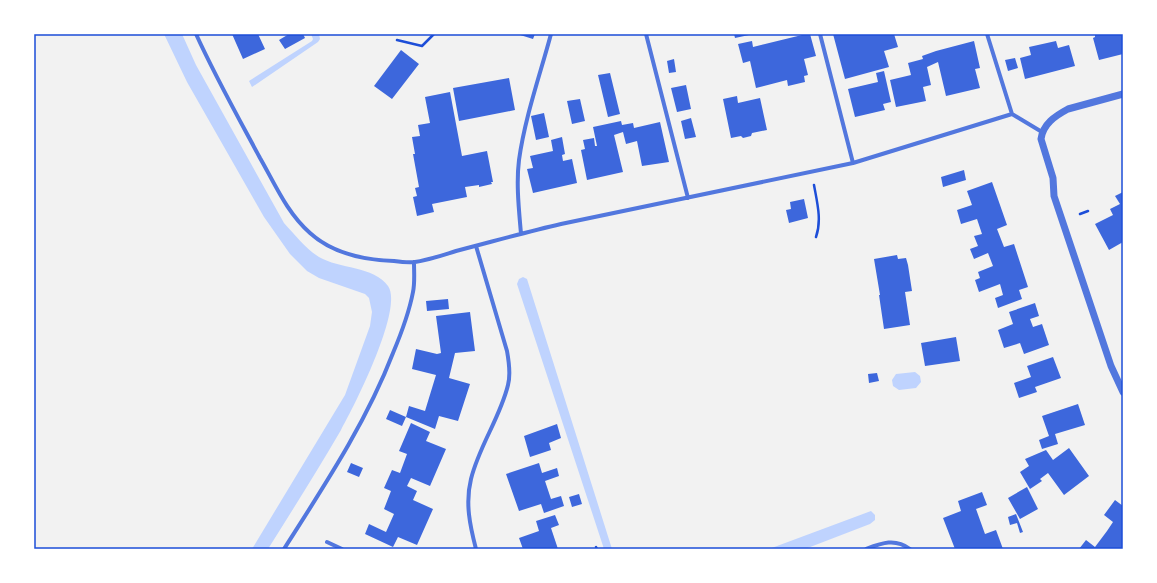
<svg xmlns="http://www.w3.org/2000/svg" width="1157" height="583" viewBox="0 0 1157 583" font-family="Roboto,sans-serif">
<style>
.water{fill:#bfd3fe}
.building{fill:#3d67dc}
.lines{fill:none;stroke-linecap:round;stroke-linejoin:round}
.path{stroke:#1d4ed8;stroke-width:2.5}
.minor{stroke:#5277de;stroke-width:4}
.tertiary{stroke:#5277de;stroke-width:7}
.neatline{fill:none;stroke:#1d4ed8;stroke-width:1.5}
</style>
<rect width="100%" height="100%" fill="#f2f2f2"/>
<path class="water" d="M164 34H182L196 65 284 223C295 235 306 249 319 257 339 269 374 266 388 286 404 308 354 407 341 430 318 470 293 509 268 549H252L345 395 370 326 372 312 369 298 365 294 319 278 307 271 290 254 264 217 187 82Z
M311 34H319L320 39 318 42 252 87 249 81 312 41 313 39Z
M523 277 527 279 612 549H604L517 284 519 279Z
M915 372 920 376 921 382 916 388 899 390 893 386 892 380 896 374Z
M871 511 875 515V520L870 524 805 549H769Z"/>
<path class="building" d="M232 34H258L265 49 243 59Z
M289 34H303L305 38 285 49 279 40Z
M517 34H535L533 39Z
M734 34H749V35L735 38Z
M806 34H810L816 56 804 59 808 75 804 76 805 82 788 86 787 80 756 88 750 61 743 63 738 44 752 41 753 47Z
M833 34H894L898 47 884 51 889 67 845 79Z
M1095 34H1123V54L1099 60 1093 38 1095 37Z
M974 41 980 68 975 69 980 88 946 96 938 62 927 67 931 85 923 87 926 101 896 107 890 80 911 75 908 63 923 59 922 56 936 51Z
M1056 41 1058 48 1069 45 1075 66 1025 79 1020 58 1031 55 1029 47Z
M401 50 419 64 392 99 374 86Z
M1015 58 1018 68 1008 71 1005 60Z
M674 59 676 72 669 73 667 61Z
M884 71 891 102 883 104 885 110 855 117 848 89 878 82 876 73Z
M610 73 620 114 608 117 598 75Z
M509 78 515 110 459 121 453 88Z
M686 85 691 109 677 112 671 88Z
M450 92 462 156 487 151 493 182H491L492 184 479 187V185L465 187 467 197 432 204 434 212 417 216 413 197 417 196 415 188 419 187 413 154H415L412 137 420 136 418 125 430 123 425 97Z
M737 96 738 103 760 98 767 130 752 133 751 136 743 138 741 136 731 138 723 99Z
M580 99 585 121 572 124 567 101Z
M544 113 549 137 536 140 531 116Z
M691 118 696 137 685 139 681 121Z
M621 121 622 125 633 123 634 128 660 122 669 162 642 166 637 141 626 144 623 132 614 135 623 172 587 180 581 150 585 149 583 140 594 138 595 146H597L593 127Z
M562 137 565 154 562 155 563 161 572 159 577 183 533 193 527 169 533 168 530 156 553 151 551 140Z
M964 170 966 180 943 187 941 177Z
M992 182 1007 225 997 229 1004 247 1014 244 1028 287 1019 290 1022 299 998 308 995 298 1003 295 1000 284 979 292 975 280 980 278 978 272 993 266 988 253 974 259 970 249 978 246 974 236 982 234 977 219 961 224 957 210 972 205 967 191Z
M1123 192V242L1109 250 1095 224 1113 215 1110 209 1120 204 1115 196Z
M804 199 808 218 789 223 786 210 791 209 790 202Z
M897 255 898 259 906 258 908 265 912 291 905 292 910 325 884 329 879 295H880L874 259Z
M448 299 449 309 427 311 426 301Z
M1035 303 1039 316 1030 319 1033 327 1042 324 1049 345 1024 354 1020 343 1004 348 998 330 1013 324 1009 312Z
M470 312 475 351 455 353 449 378 470 384 458 421 439 416 435 429 406 417 409 406 425 411 436 375 412 369 416 349 437 354 441 353 436 316Z
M956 337 960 361 925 366 921 343Z
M1053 357 1061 378 1035 387 1037 392 1019 398 1014 383 1031 377 1027 366Z
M877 373 879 381 869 383 868 374Z
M1078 404 1085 425 1055 434 1058 444 1042 449 1039 440 1049 436 1042 416Z
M390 410 406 417 402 426 386 419Z
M411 423 430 432 426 441 446 449 430 486 411 478 407 486 417 491 413 500 433 509 417 545 398 537 393 547 365 534 369 524 386 532 394 514 384 509 391 491 384 488 392 470 400 473 407 454 399 451Z
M557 424 561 438 549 443 551 450 530 457 524 436Z
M1069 448 1089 476 1064 495 1048 473 1040 479 1042 481 1030 489 1020 472 1029 466 1025 459 1046 450 1053 460Z
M351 463 363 468 359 477 347 472Z
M539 463 542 473 557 468 559 476 545 481 551 499 561 496 564 506 544 513 541 504 519 511 506 474Z
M1027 487 1038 509 1020 519 1008 498Z
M982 492 987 505 976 509 985 534 996 530 1003 549H955L943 518 961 511 958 501Z
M579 494 582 504 572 507 569 497Z
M1115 500 1123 506V549H1079L1086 540 1095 547 1107 531 1113 522 1104 515Z
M1016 514 1023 532 1020 533 1017 523 1010 525 1008 517Z
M555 515 559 525 551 528 558 549H523L519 538 539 531 536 521Z"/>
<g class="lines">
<path class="path" d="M397 40 422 46 434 34
M814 185C817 202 822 220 816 237
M1080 214 1088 211
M596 547 597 549"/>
<path class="minor" d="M196 34C215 76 238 117 260 158 275 184 287 213 310 233 333 254 364 260 394 261 401 262 408 263 415 262 429 260 443 255 456 251 491 242 526 232 561 224L853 163 1012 114 1042 132
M646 34 688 198
M820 34 853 163
M987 34 1012 114
M521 234C519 210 516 184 519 160 525 117 540 75 551 34
M327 542 342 549
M284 549C324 486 366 423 393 353 401 334 409 313 413 292 415 283 414 272 414 262
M476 549C470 526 465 503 471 479 479 446 500 418 508 385 511 374 509 362 507 351L476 246
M866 549C882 543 895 538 910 549"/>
<path class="tertiary" d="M1123 94 1068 109C1055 116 1043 124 1041 139L1053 178 1054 196 1111 366 1123 392"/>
</g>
<rect width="1157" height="583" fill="none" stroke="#ffffff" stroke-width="70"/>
<rect x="35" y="35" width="1087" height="513" class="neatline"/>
</svg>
